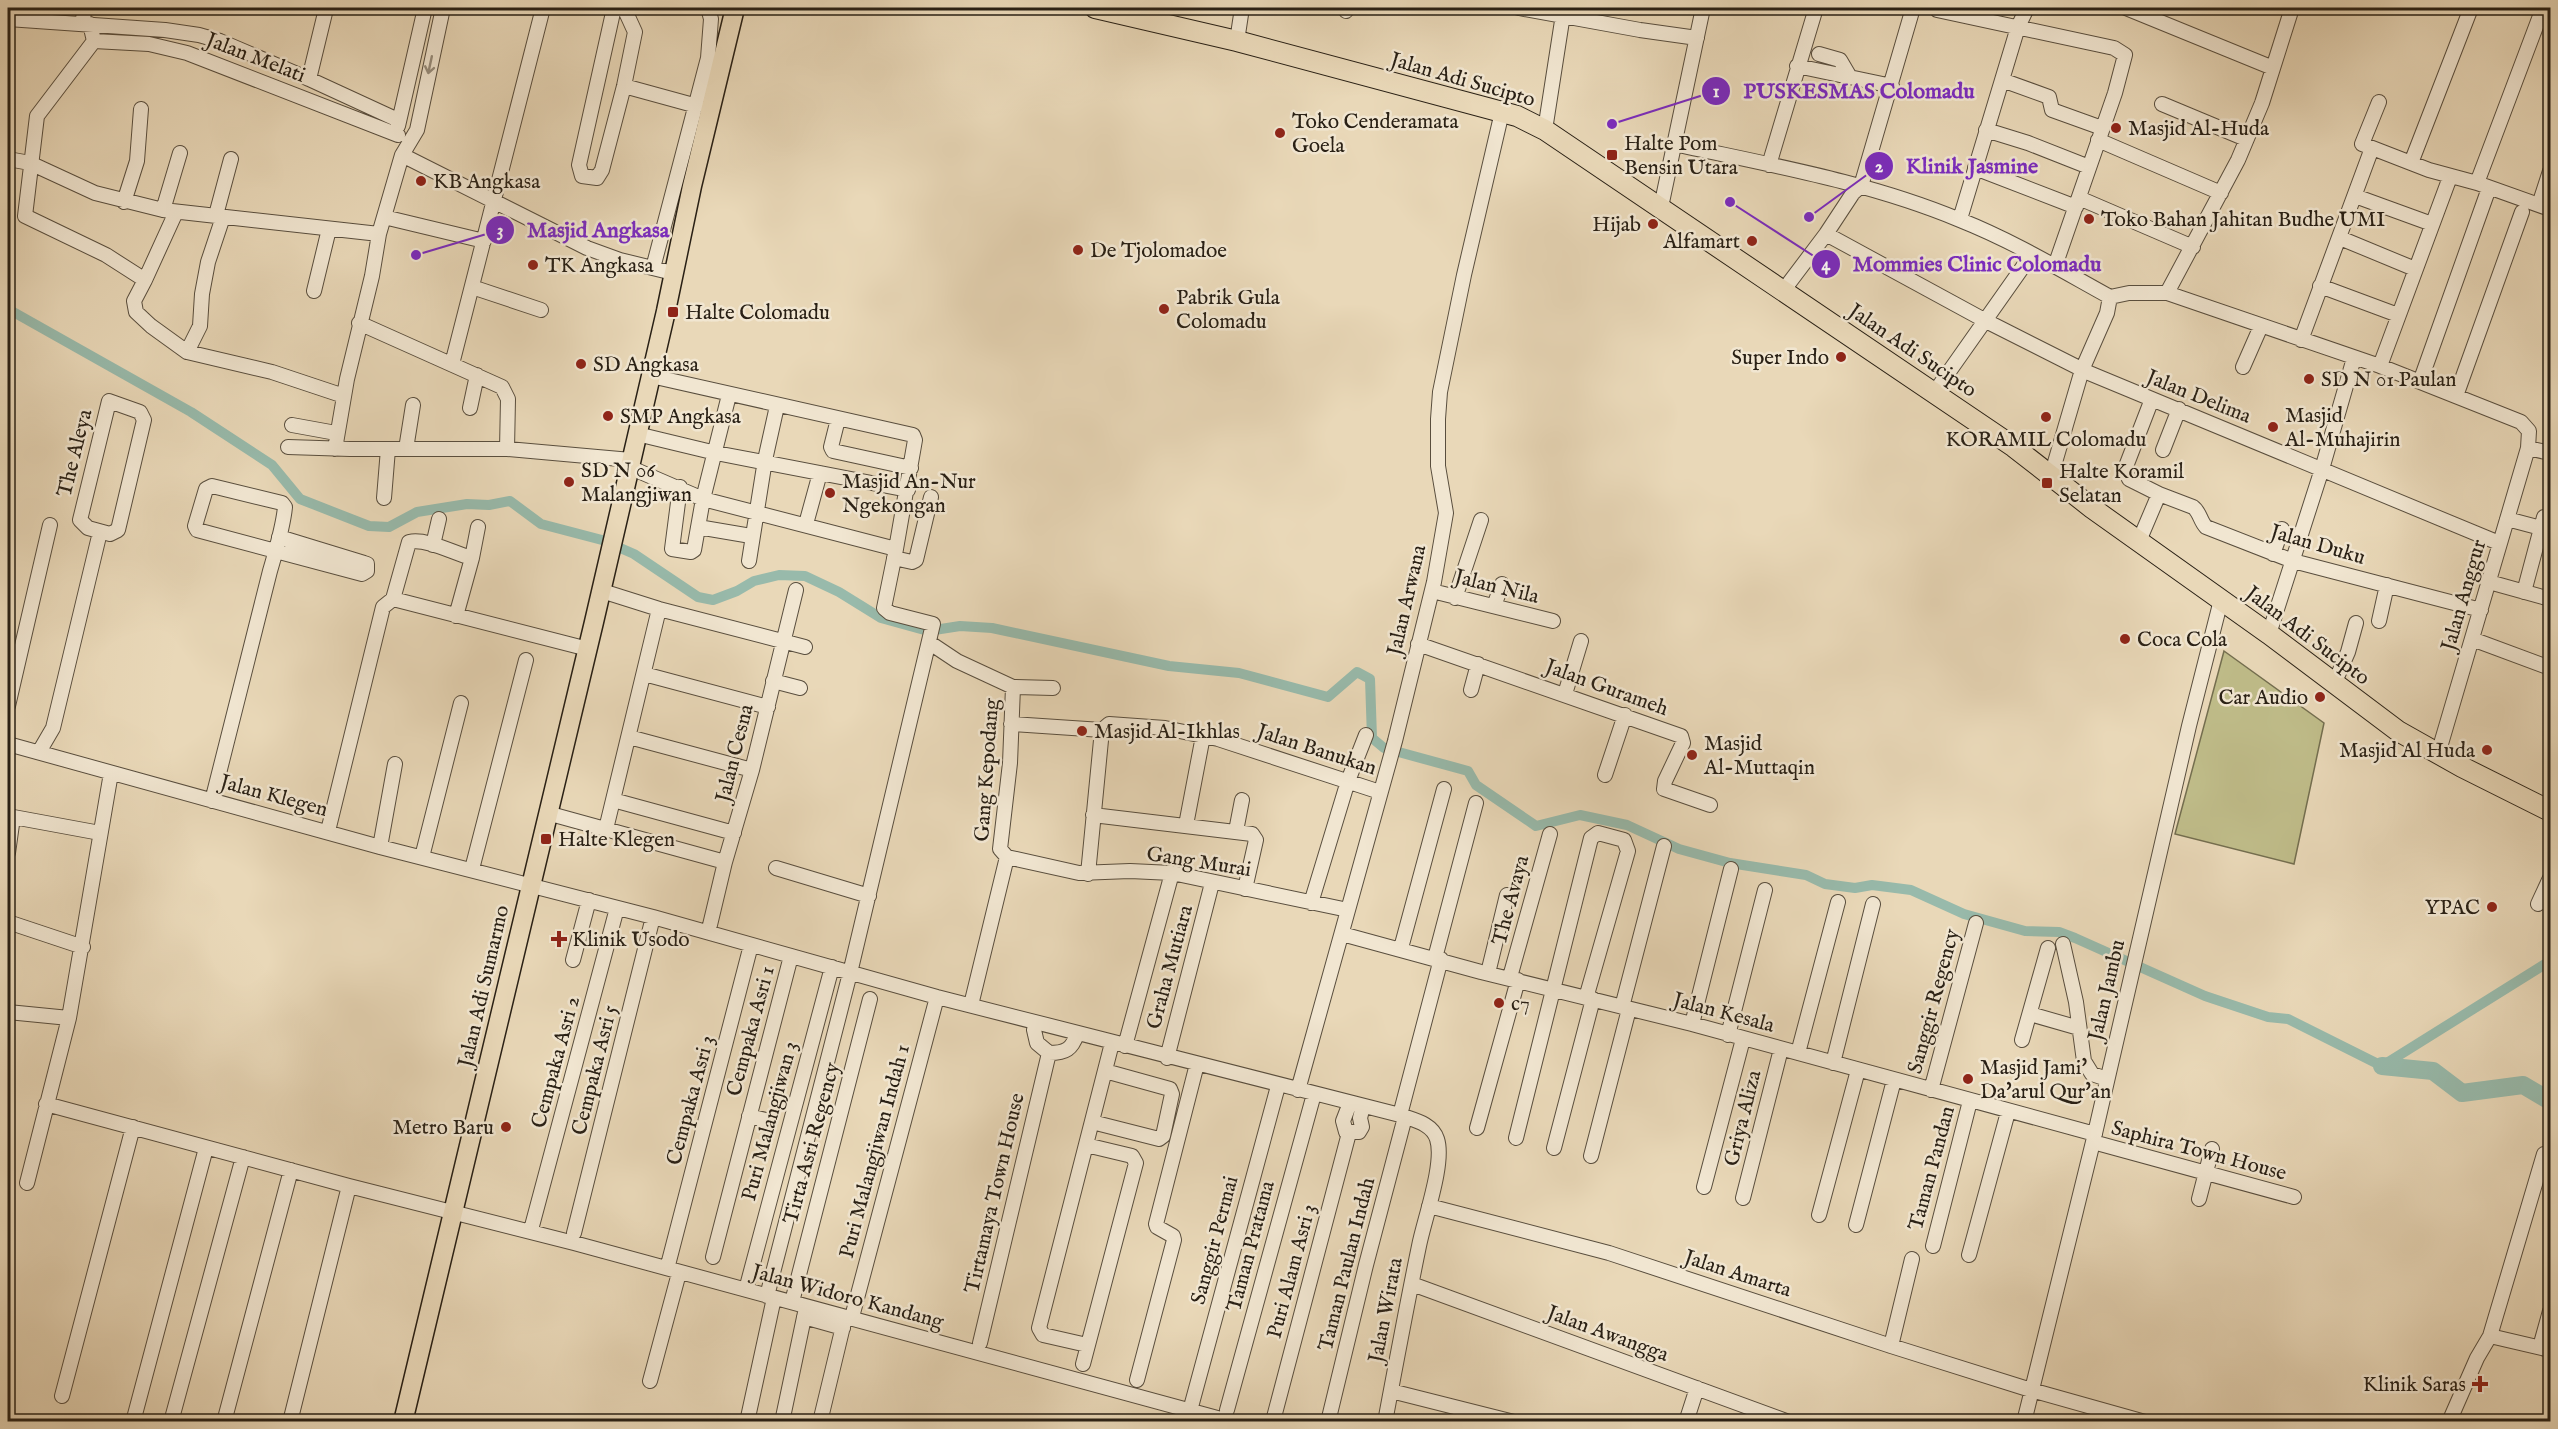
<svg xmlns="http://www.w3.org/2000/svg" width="2558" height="1429" viewBox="0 0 2558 1429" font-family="'IM FELL English',serif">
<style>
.green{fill:#bfbc89;stroke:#746e4f;stroke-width:1.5}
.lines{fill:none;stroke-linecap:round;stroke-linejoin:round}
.canal{stroke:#98baab;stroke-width:10}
.river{stroke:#98baab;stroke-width:18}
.minor-casing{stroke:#594e3e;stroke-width:16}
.major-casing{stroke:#292015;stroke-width:21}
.highway-casing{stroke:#292015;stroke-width:22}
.minor{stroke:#f1e6d1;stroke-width:14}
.major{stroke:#e9d8b8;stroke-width:18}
.highway{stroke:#e9d8b8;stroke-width:20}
.oneway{stroke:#978d7c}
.poi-dot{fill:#8f2418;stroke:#f1e6d1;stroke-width:2}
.labels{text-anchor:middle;stroke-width:5;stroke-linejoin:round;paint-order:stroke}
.street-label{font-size:21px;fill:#292015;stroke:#f1e6d1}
.poi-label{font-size:21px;fill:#292015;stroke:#f1e6d1;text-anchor:start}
.leader{fill:none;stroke:#7b2cbf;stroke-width:2}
.callout-dot{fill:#7b2cbf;stroke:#f1e6d1;stroke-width:2}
.mark-label{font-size:18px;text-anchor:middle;font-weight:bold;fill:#fff}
.callout-label{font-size:22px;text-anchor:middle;font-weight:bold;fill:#7b2cbf;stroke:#f1e6d1;stroke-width:5;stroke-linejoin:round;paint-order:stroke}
</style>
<rect width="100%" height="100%" fill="#e9d8b8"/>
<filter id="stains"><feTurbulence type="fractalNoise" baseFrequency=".00333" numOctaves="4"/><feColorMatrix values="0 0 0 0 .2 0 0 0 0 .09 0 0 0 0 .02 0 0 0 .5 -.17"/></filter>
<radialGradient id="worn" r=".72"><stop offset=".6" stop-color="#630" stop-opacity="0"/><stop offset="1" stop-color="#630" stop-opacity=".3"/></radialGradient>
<path class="green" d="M2224 651 2324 723 2294 864 2175 834Z"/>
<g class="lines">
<path class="canal" d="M8 309 191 412 272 465 300 499 369 526 389 527 417 512 467 504 489 505 510 501 541 524 602 540 634 554 698 597 713 600 737 591 754 581 779 575 805 576 839 592 881 618 928 631 960 626 992 628 1169 666 1239 673 1328 697 1357 672 1370 679 1372 738 1384 748 1468 771 1476 785 1536 826 1580 815 1627 825 1679 849 1730 863 1806 875 1825 884 1855 888 1872 885 1911 890 1964 914 2025 931 2059 932 2075 938 2205 996 2268 1017 2288 1019 2382 1066 2550 961"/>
<path class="river" d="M2382 1066 2433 1071 2462 1093 2523 1085 2550 1101"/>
<defs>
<path id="minor" d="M614 8 579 165 582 176 597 178 602 170 624 86 635 32 624 8
M1519 8 1640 30 1697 38
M2126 8 2273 68
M1937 10 2114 48 2125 55 2115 93 2055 266
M1346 11 1347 8
M8 19 165 30 199 35 220 41 309 79 398 120
M83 24 84 8
M90 24 94 41 37 116 25 216 106 255 145 280 134 301 136 312 151 326 187 352 272 372 344 396
M94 41 149 44 187 53 398 135
M1237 41 1242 8
M1819 54 1840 60 1850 77
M1797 66 1892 86
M309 79 325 13 323 8
M2002 80 2049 97 2052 110 2102 128
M624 86 697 106
M2379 102 2362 144 2429 170 2477 183 2550 209
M2162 104 2246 139
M398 126 425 8
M1545 130 1564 8
M1986 130 2028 143 2089 167
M2098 140 2221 193
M1674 144C1770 165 1869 182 1960 220 2013 241 2061 270 2110 297L2129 293H2167L2380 366 2521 422 2529 431 2528 448 2438 754
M402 155 587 248 620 260 673 273
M8 159 30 163 95 193 163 210 379 234
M2411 163 2471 8
M1769 165 1816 8
M1975 168 2076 207
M2477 183 2543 8
M1861 186 1913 8
M2355 196 2432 224
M2079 198 2193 247
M124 202 137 161 141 109
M2539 205 2550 171
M1661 207 1703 8
M163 210 180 153
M216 215 231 159
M384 217 484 241
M1960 219 2018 27 2027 8
M1826 234 1986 321 2089 373 2499 543
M2340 238 2415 269
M653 268 708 58 711 19 708 8
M145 280 176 212
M2320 286 2398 315
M472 287 541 310
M314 291 329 229
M1783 291 1826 234 1853 193 1861 186
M2167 293 2238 160 2262 103 2292 8
M359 323 502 387 508 399 507 449
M2301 340 2372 148
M187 352 200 326 202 294 208 262 223 217
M452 364 543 8
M2380 366 2450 177
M2243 367 2261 326
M651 376 913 435 915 440 896 549
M2420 382 2489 188
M1934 393 2032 254
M2456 396 2522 212
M109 401 140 412 144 420 118 530 110 534 88 528 80 520Z
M470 408 477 375
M838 419 831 447 833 451 911 468
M292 425 336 433
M637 434 716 453 908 490
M288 447 350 449H507L631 460
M2528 448 2550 453
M335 449 347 379 372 276 379 234 402 155 417 130 443 8
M406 449 413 405
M2163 450 2179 409
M629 467 703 499 896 549 884 608 890 613 933 624 850 973 767 1296
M2051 476 2082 370 2107 313 2110 297
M680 487 672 549 691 552 694 550 703 499 729 395
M2159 494 2193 507C2200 512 2200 521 2206 527L2293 561 2481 610
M384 498 388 449
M2507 519 2541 528
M806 524 820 473
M698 527 751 536
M2139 541 2159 494 2129 479 2125 469 2152 399
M433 545 439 519
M2273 554 2282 529
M472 558 478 527
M894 558 912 562 916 560 931 497
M749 561 765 460 777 406
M2489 582 2550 599
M602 591 659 609 805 647
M1432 591 1553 621
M2524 592 2544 517
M1455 598 1481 520
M393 599 588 649
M1494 606 1502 584
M2379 621 2387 585
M2269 634 2322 469 2354 358
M2472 639 2550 668
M930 643 957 661 1013 687
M1418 644 1681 736 1683 743 1665 781 1664 789 1710 805
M644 674 768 707
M773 681 800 688
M2334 684 2348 652 2356 623
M1471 690 1478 664
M1565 694 1581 641
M8 706 50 525
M1011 724 1102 730
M1102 730 1109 724 1165 728 1218 739 1380 792
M629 737 752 770
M8 744 380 847 653 917 937 997 1400 1115C1413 1120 1432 1123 1437 1139 1445 1163 1424 1220 1419 1246 1407 1304 1396 1363 1385 1422
M39 752 53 728 100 532
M1605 775 1625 715
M613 800 734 833
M212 801 270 571C276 550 283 528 285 507L282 503 212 486 206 489 195 526 197 530 362 574 367 571V564L364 563 279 537
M547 813 725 862
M1093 815 1252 834 1256 840 1245 889
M8 816 100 833
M1186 825 1203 736
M606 829 659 609
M328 831 383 607 393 599 409 542C427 538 453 553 472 558L456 616
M1236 831 1242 800
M380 847 395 764
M8 853 13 817
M422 857 461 703
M1007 857 1079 873 1130 871 1172 873 1348 910
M1007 857 1000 849 1010 763 1013 687 1053 688
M776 868 869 896
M472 869 526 660
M1088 874 1102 730
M1311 903 1348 781 1366 735
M2538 904 2550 878
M8 922 83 947
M710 925 725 862 752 770 796 590
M1342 934 1481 972 1692 1024 2095 1134
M2063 944 2076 1002 2084 1061 2092 1074 2107 1079
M1401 948 1444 789
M1435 958 1476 803
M573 960 589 900
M1488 973 1507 895
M1510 977 1550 834
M971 1005 1007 857
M1622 1007 1664 846
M8 1012 69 1018
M2030 1014 2079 1028
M1036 1023 1034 1030 1037 1043 1049 1053C1066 1053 1072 1049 1077 1034
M1692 1024 1731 869
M1728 1035 1765 890
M2022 1040 2048 948
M1125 1046 1172 873
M1798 1053 1838 902
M1167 1058 1211 887
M1833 1063 1873 904
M1298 1090 1395 741 1434 582 1446 513 1438 466V419L1440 392 1464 275 1502 112
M1931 1090 1976 923
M1350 1103 1343 1121 1346 1132H1359L1362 1127 1360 1118 1363 1106
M46 1104 349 1186 574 1243 1232 1422
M1400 1115 1441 959
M749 1116 770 1121
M1092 1122 1159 1139 1163 1136 1172 1094 1170 1089 1105 1071
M1477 1128 1518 980
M1516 1138 1591 838 1598 833 1624 840 1628 851 1586 998
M2093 1142 2294 1197
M1554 1148 1593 999
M1591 1156 1629 1009
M27 1183 69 1018 111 773
M1704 1187 1743 1039
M1743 1198 1781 1049
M2199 1199 2212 1149
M1429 1206 1609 1253 1891 1346 2031 1390 2145 1422
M1819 1215 1858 1070
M1856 1225 1894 1080
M532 1226 617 908
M574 1233 653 917
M1933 1246 1970 1101
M1969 1255 2008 1112
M713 1257 791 956
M668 1265 751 945
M1412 1284 1789 1422
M747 1286 832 967
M793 1298 870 999
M804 1317 843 1328
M852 1317 937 997
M2490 1336 2544 1154
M980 1343 1049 1053
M1087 1345 1043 1335 1039 1328 1112 1043
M1891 1346 1912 1259
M2540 1347 2550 1311
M1083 1364 1136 1163 1132 1156 1086 1145
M1137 1380 1174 1240 1173 1236 1157 1227 1156 1224 1197 1064
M650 1381 679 1273
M1391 1391 1514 1422
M62 1396 133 1127
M1191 1407 1278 1086
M1227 1410 1314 1094
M1273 1421 1349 1133
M133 1422 206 1148
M171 1422 243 1157
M224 1422 291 1170
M290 1422 349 1186
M747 1422 774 1298
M782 1422 806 1308
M820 1422 845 1318
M1328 1422 1366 1265 1405 1117
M1686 1422 1697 1388
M2024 1422 2093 1142 2189 726 2221 600
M2449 1422 2477 1358 2490 1336 2550 1350"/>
<path id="major" d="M403 1422 594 622 666 311 692 186 735 8"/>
<path id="highway" d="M1095 8 1237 41 1502 112 1517 116 1545 130 2014 447 2092 508 2269 634 2398 731 2462 767 2550 811"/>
</defs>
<use href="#minor" class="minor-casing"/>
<use href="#major" class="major-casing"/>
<use href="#highway" class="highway-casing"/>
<use href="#minor" class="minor"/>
<use href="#major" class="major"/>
<use href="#highway" class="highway"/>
</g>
<defs><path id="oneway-shaft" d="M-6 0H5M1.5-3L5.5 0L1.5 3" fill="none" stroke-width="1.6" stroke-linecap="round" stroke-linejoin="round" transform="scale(1.5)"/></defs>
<use class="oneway" href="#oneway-shaft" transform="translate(430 65) rotate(102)"/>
<g class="poi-dot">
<circle cx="2116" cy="128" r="6"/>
<circle cx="1280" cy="133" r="6"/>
<rect x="1606" y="149" width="12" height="12" rx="3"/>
<circle cx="421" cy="181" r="6"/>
<circle cx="2089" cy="219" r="6"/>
<circle cx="1653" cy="224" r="6"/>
<circle cx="1752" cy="241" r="6"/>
<circle cx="1078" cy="250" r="6"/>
<circle cx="533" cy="265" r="6"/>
<circle cx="1164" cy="309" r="6"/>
<rect x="667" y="306" width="12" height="12" rx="3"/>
<circle cx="1841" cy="357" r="6"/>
<circle cx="581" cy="364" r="6"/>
<circle cx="2309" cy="379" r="6"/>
<circle cx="608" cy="416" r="6"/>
<circle cx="2046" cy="417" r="6"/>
<circle cx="2273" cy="427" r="6"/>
<circle cx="569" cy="482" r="6"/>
<rect x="2041" y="477" width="12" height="12" rx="3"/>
<circle cx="830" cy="493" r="6"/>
<circle cx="2125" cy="639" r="6"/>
<circle cx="2320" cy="697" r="6"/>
<circle cx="1082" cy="731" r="6"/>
<circle cx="2487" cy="750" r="6"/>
<circle cx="1692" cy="755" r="6"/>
<rect x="540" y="833" width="12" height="12" rx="3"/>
<circle cx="2492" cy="907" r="6"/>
<path d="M556 930h6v6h6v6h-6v6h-6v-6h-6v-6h6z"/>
<circle cx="1499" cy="1003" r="6"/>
<circle cx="1968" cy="1079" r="6"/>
<circle cx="506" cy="1127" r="6"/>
<path d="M2477 1375h6v6h6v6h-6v6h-6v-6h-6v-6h6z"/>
</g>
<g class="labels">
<g class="street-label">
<text transform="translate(256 57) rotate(21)" y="7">Jalan Melati</text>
<text transform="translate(1463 79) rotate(16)" y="7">Jalan Adi Sucipto</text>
<text transform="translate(1913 350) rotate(34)" y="7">Jalan Adi Sucipto</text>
<text transform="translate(2199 396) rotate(22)" y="7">Jalan Delima</text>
<text transform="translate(74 453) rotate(-76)" y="7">The Aleya</text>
<text transform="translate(2318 544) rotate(16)" y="7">Jalan Duku</text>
<text transform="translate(1497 586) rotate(14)" y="7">Jalan Nila</text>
<text transform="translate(2463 595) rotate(-74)" y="7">Jalan Anggur</text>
<text transform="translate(1406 600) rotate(-77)" y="7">Jalan Arwana</text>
<text transform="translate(2308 635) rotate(37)" y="7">Jalan Adi Sucipto</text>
<text transform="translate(1607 687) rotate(20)" y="7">Jalan Gurameh</text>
<text transform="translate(1317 749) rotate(18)" y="7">Jalan Banukan</text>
<text transform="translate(734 753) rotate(-76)" y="7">Jalan Cesna</text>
<text transform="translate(986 770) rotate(-86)" y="7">Gang Kepodang</text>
<text transform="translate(274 795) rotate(15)" y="7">Jalan Klegen</text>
<text transform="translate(1199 861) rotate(9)" y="7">Gang Murai</text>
<text transform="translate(1510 900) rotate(-75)" y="7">The Avaya</text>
<text transform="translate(1169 967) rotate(-75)" y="7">Graha Mutiara</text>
<text transform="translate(483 986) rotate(-77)" y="7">Jalan Adi Sumarmo</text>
<text transform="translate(2106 990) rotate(-77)" y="7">Jalan Jambu</text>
<text transform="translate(1933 1001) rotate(-75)" y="7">Sanggir Regency</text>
<text transform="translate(1724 1012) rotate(15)" y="7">Jalan Kesala</text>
<text transform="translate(750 1031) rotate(-75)" y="7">Cempaka Asri 1</text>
<text transform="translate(555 1062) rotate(-75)" y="7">Cempaka Asri 2</text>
<text transform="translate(594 1070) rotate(-76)" y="7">Cempaka Asri 5</text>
<text transform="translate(690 1100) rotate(-75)" y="7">Cempaka Asri 3</text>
<text transform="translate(1742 1118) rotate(-76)" y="7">Griya Aliza</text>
<text transform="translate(769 1121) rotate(-75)" y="7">Puri Malangjiwan 3</text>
<text transform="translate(811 1143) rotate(-75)" y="7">Tirta Asri Regency</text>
<text transform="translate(2199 1150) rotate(15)" y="7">Saphira Town House</text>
<text transform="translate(874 1151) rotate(-75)" y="7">Puri Malangjiwan Indah 1</text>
<text transform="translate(1931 1168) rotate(-75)" y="7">Taman Pandan</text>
<text transform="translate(994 1193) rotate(-77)" y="7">Tirtamaya Town House</text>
<text transform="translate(1214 1240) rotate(-75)" y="7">Sanggir Permai</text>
<text transform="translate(1250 1246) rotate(-75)" y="7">Taman Pratama</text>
<text transform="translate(1346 1264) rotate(-76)" y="7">Taman Paulan Indah</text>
<text transform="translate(1291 1271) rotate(-75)" y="7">Puri Alam Asri 3</text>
<text transform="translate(1738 1273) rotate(18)" y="7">Jalan Amarta</text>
<text transform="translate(848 1296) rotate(15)" y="7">Jalan Widoro Kandang</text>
<text transform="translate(1385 1310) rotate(-79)" y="7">Jalan Wirata</text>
<text transform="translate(1608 1333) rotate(20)" y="7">Jalan Awangga</text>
</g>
<g class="poi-label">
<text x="1292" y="128">Toko Cenderamata<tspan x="1292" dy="24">Goela</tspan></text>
<text x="2128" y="135">Masjid Al-Huda</text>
<text x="1624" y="150">Halte Pom<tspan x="1624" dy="24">Bensin Utara</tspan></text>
<text x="433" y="188">KB Angkasa</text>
<text x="2101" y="226">Toko Bahan Jahitan Budhe UMI</text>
<text x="1641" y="231" text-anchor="end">Hijab</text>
<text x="1740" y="248" text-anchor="end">Alfamart</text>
<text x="1090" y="257">De Tjolomadoe</text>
<text x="545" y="272">TK Angkasa</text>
<text x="1176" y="304">Pabrik Gula<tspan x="1176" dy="24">Colomadu</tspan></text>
<text x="685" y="319">Halte Colomadu</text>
<text x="1829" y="364" text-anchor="end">Super Indo</text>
<text x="593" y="371">SD Angkasa</text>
<text x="2321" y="386">SD N 01 Paulan</text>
<text x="2285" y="422">Masjid<tspan x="2285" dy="24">Al-Muhajirin</tspan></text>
<text x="620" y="423">SMP Angkasa</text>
<text x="2046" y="446" text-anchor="middle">KORAMIL Colomadu</text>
<text x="581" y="477">SD N 06<tspan x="581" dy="24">Malangjiwan</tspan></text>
<text x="2059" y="478">Halte Koramil<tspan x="2059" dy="24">Selatan</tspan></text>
<text x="842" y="488">Masjid An-Nur<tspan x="842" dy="24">Ngekongan</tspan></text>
<text x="2137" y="646">Coca Cola</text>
<text x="2308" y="704" text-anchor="end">Car Audio</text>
<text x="1094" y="738">Masjid Al-Ikhlas</text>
<text x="1704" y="750">Masjid<tspan x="1704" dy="24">Al-Muttaqin</tspan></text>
<text x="2475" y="757" text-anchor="end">Masjid Al Huda</text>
<text x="558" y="846">Halte Klegen</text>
<text x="2480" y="914" text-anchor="end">YPAC</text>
<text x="572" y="946">Klinik Usodo</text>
<text x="1511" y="1010">c7</text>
<text x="1980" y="1074">Masjid Jami'<tspan x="1980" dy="24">Da'arul Qur'an</tspan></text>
<text x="494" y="1134" text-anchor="end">Metro Baru</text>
<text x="2466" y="1391" text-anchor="end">Klinik Saras</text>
</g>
</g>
<path class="leader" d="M1612 124L1716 91M1809 217L1879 166M416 255L500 230M1730 202L1826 264"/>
<g class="callout-dot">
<circle cx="1612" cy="124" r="6"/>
<circle cx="1809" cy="217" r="6"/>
<circle cx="416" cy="255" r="6"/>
<circle cx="1730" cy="202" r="6"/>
<circle cx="1716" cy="91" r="15"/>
<circle cx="1879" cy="166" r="15"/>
<circle cx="500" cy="230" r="15"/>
<circle cx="1826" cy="264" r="15"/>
</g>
<g class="mark-label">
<text x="1716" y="97">1</text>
<text x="1879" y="172">2</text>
<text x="500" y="236">3</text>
<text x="1826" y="270">4</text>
</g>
<g class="callout-label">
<text x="1859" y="98">PUSKESMAS Colomadu</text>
<text x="1972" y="173">Klinik Jasmine</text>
<text x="598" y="237">Masjid Angkasa</text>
<text x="1977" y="271">Mommies Clinic Colomadu</text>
</g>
<rect width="2558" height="1429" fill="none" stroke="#e9d8b8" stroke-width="30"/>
<rect x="9" y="9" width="2540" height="1411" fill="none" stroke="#292015" stroke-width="3"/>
<rect x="15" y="15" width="2528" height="1399" fill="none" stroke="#292015" stroke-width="1.5"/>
<rect width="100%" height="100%" filter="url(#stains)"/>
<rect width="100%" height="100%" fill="url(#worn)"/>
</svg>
